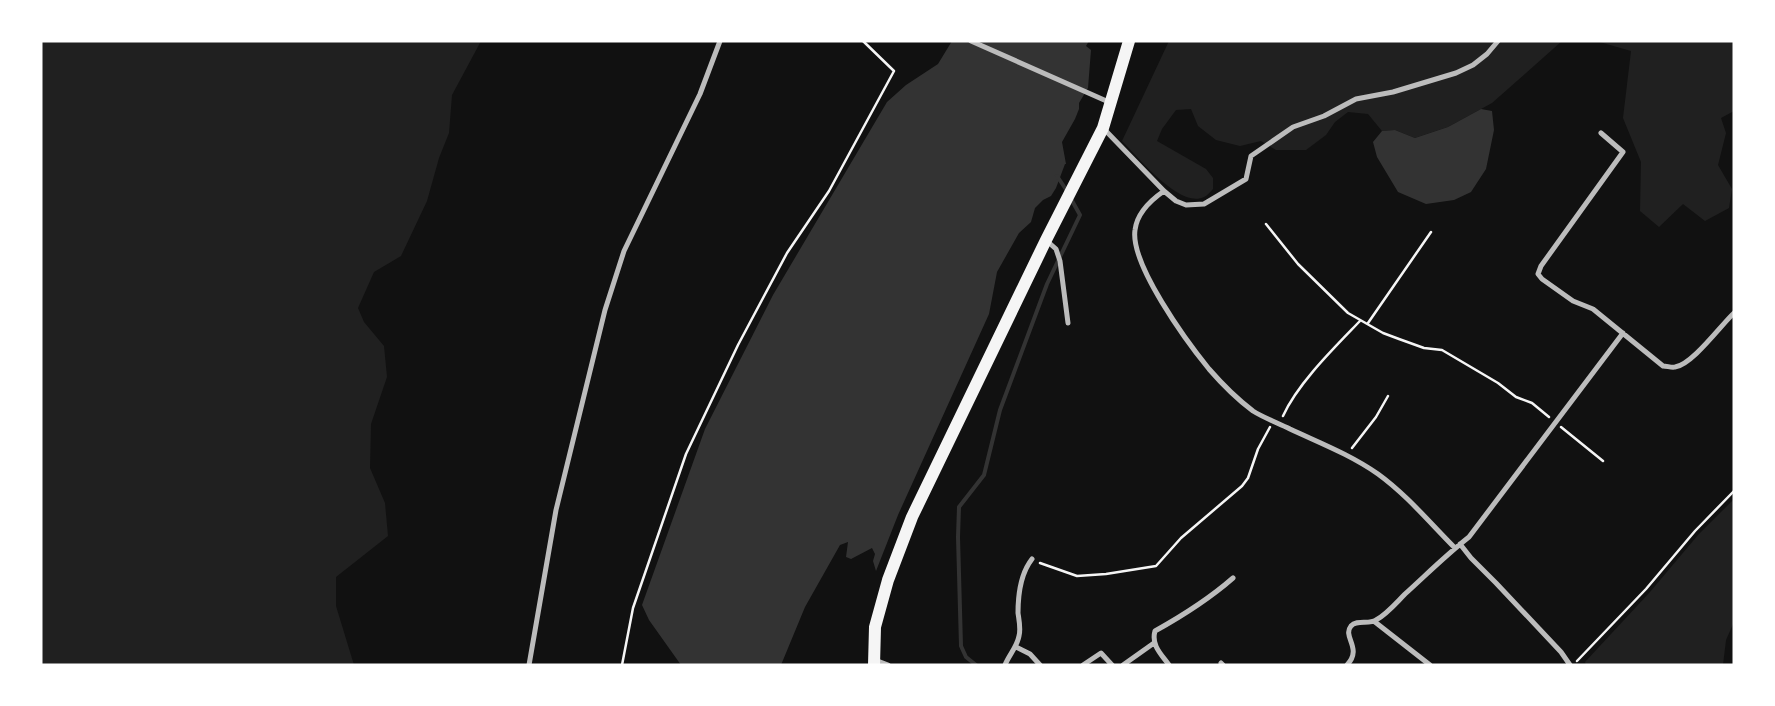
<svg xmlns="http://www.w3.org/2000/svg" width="1775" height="706" viewBox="0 0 1775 706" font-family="'Playfair Display',serif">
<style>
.green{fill:#202020}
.water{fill:#333}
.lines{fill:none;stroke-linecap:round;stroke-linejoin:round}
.stream{stroke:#333;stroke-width:4}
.path{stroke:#f5f5f5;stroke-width:2.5}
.minor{stroke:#bcbcbc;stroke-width:5}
.trunk{stroke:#f5f5f5;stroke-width:12}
</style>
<rect width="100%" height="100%" fill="#111"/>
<path class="green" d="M41 41H481L452 95 449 133 439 158 427 201 401 256 374 272 358 308 364 322 384 346 387 377 371 424 370 468 385 503 388 536 336 577V606L354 665H41Z
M1169 41H1562L1492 103 1448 127 1415 138 1395 130 1382 131 1368 114 1348 112 1335 122 1326 135 1306 150H1276L1261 141 1240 146 1216 140 1198 126 1191 109 1176 110 1162 129 1157 141 1206 169 1213 178V189C1210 192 1207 196 1204 197 1180 209 1138 157 1122 141Z
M1596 41H1734V111L1721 118 1726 133 1718 165 1732 189 1729 208 1705 221 1683 204 1659 227 1640 211 1641 162 1623 118 1631 51Z
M1734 499V622L1726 640 1723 665H1586L1585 662 1650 592 1698 535Z"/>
<path class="water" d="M952 41H1089L1086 46 1091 50 1088 88 1079 103V109L1075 119 1062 142 1066 164H1065L1056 188 1051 196 1043 200 1035 208 1031 222 1019 233 997 272 989 314 898 515 876 571 873 561 875 554 872 548 851 559 846 557 848 542 840 545 805 607 781 665H681L649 620 642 605 705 429 773 295 887 102 906 85 938 64Z
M1481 109 1492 111 1494 130 1486 169 1471 192 1454 200 1426 204 1398 192 1377 157 1373 142 1382 131 1395 130 1415 138 1448 127Z"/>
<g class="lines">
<path class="stream" d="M1057 176 1067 191
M976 665 966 657 961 646 958 537 959 507 984 475 1000 410 1047 284 1080 215 1070 197"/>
<path class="path" d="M1266 224 1298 264 1348 313 1383 333 1399 339 1424 348 1442 350 1498 383 1516 397 1532 403 1549 417
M1368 323 1431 232
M1283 416C1298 383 1335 347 1360 321
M1561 427 1603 461
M1352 448 1376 417 1388 396
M1040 563 1077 576 1106 574 1156 566 1181 538 1242 486 1248 478 1258 449 1270 427
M1577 661 1646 589 1695 531 1734 491
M622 665 633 608 686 454 738 345 787 253 829 191 894 71 863 41"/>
<path class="minor" d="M971 41 1111 103
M1104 129 1164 191 1176 201 1186 205 1204 204 1246 179 1251 156 1293 127 1324 116 1356 99 1393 92 1456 73 1473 65 1487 54 1498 41
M1601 133 1623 152 1541 266 1538 274 1542 279 1573 301 1593 309 1663 366C1667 366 1672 368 1675 367 1692 365 1721 325 1734 313
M1164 191C1151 200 1137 213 1135 230 1130 264 1187 342 1209 369 1222 384 1237 399 1253 411 1264 418 1278 423 1290 429 1320 443 1351 455 1378 474 1407 495 1430 523 1455 548
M1047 241 1056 249 1060 261 1068 323
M1460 544 1471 558 1496 583 1561 652 1570 665
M1375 622 1430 665
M1016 647 1030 654 1040 665
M875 660 888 665
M1221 663 1223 665
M529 665 556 510 605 310 624 251 700 94 720 41
M1005 665C1009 655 1017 647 1019 636 1021 629 1019 620 1018 613 1018 595 1021 573 1032 559
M1083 665 1101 653 1112 665
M1123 665 1154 643
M1169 665C1161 654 1151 645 1155 631 1182 616 1209 599 1233 578
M1347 665C1363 648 1342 637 1351 626 1357 619 1369 625 1376 620 1387 614 1396 603 1405 594 1426 575 1446 555 1469 537L1623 333"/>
<path class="trunk" d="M874 665 875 627 888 580 912 517 1046 240 1103 128 1129 41"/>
</g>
<rect width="1775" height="706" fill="none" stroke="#ffffff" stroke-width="85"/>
</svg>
